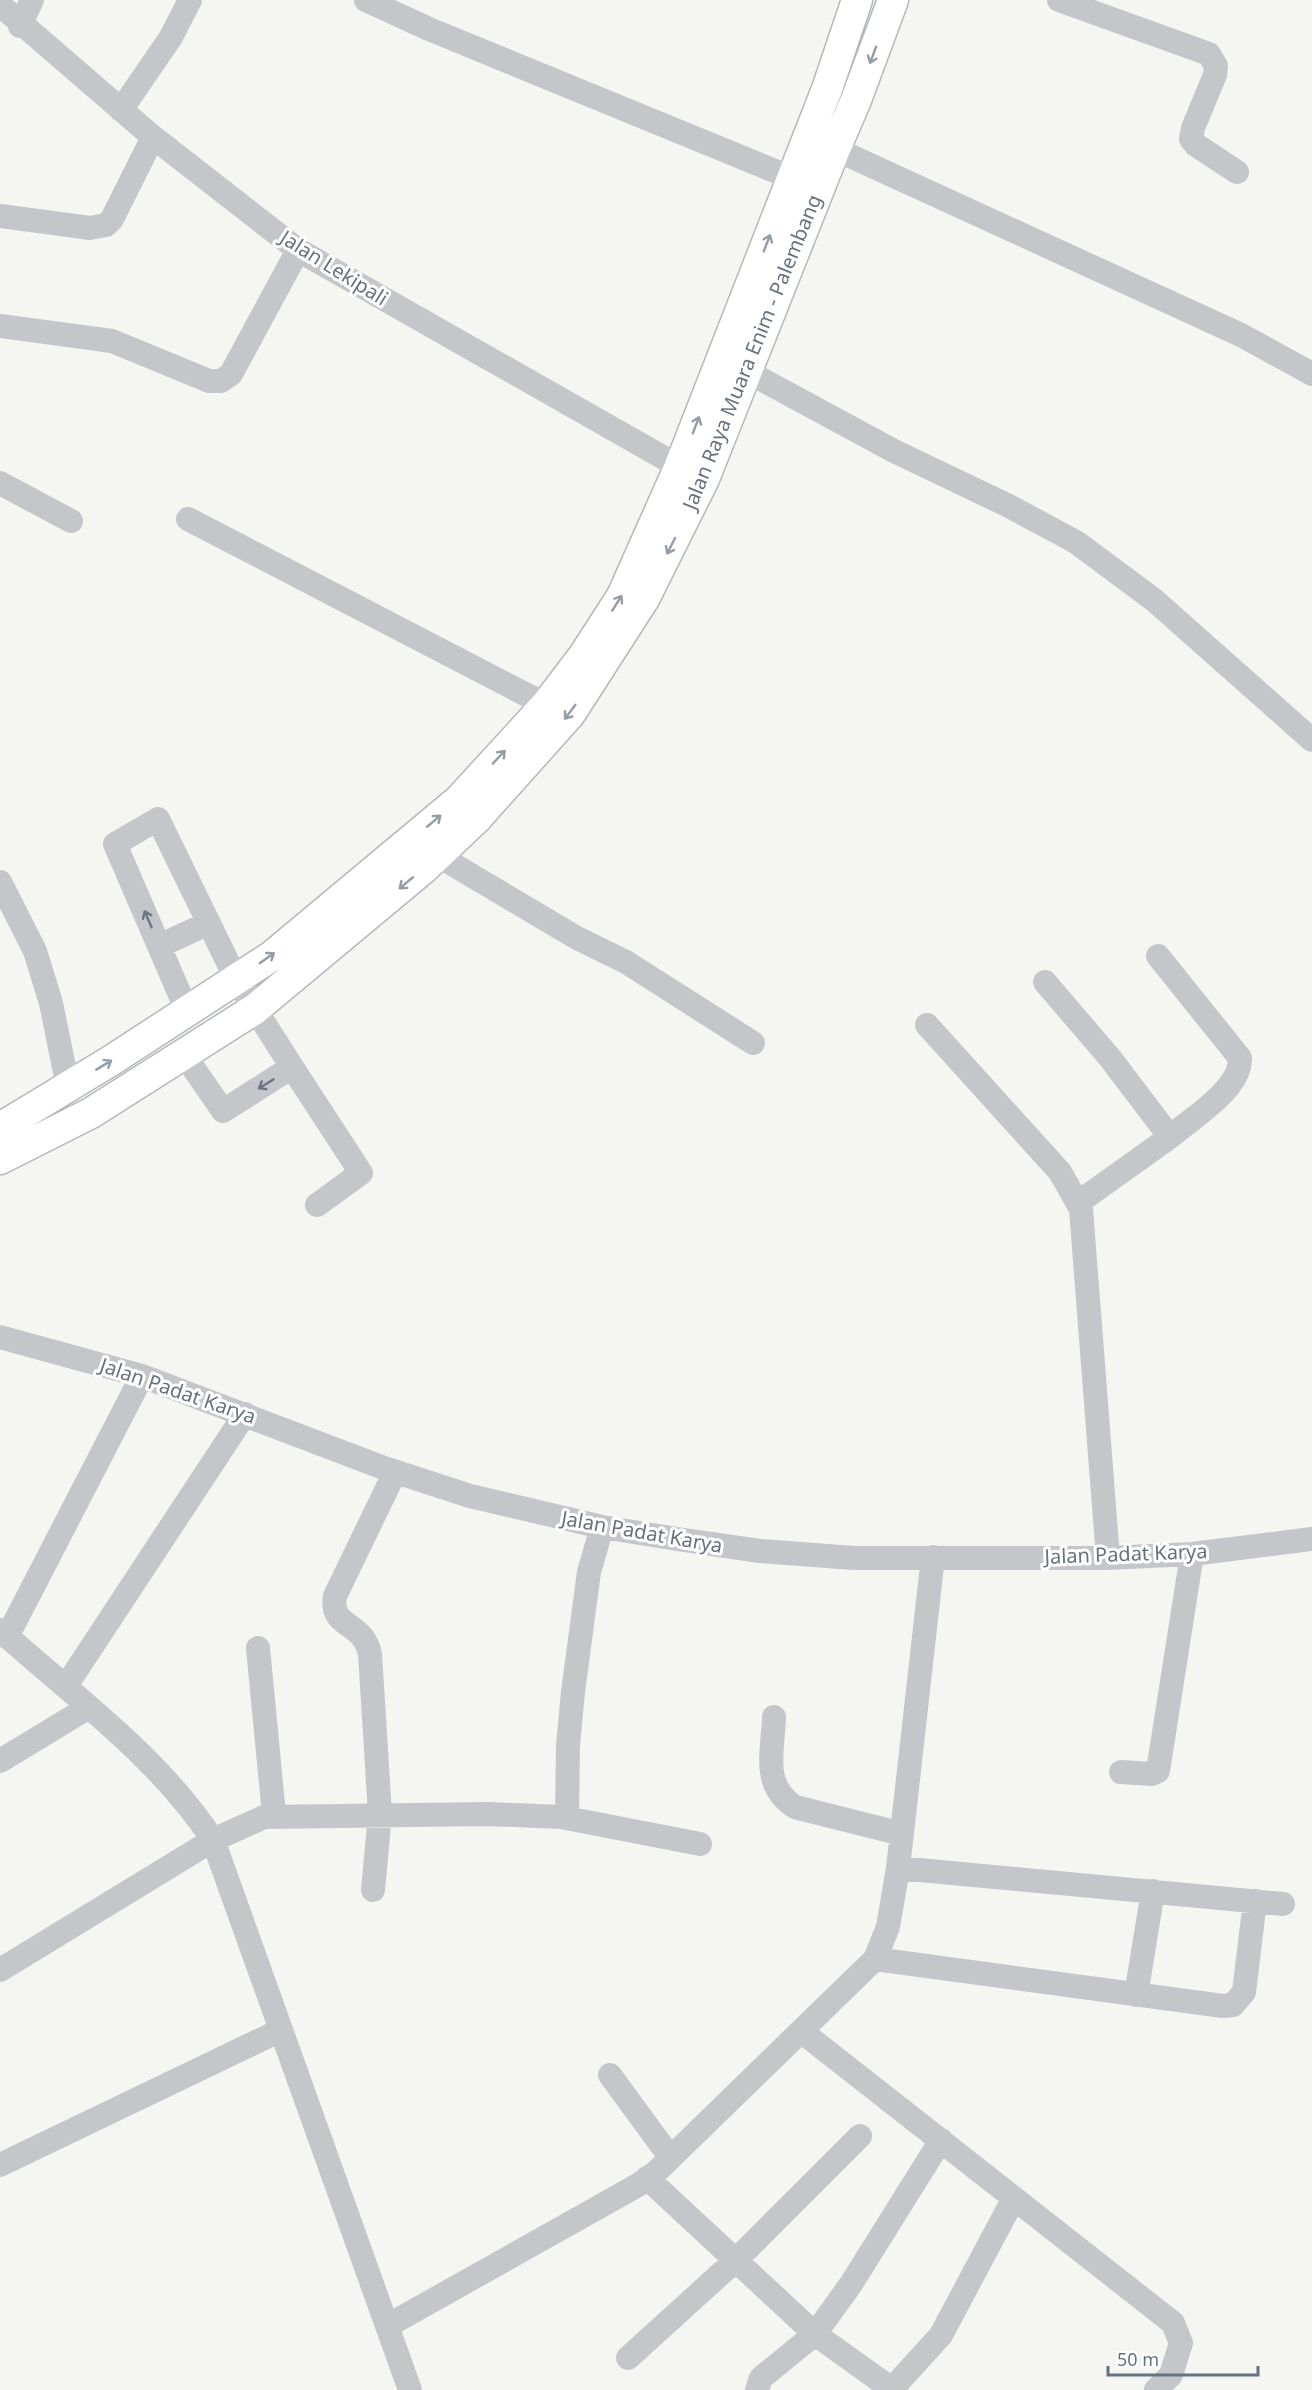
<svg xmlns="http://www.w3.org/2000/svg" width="1312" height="2390" viewBox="0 0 1312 2390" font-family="'Noto Sans',sans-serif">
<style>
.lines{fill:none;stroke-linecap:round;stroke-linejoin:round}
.major-casing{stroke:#b4b8bb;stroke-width:33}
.minor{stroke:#c4c6ca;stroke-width:24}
.major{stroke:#fff;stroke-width:30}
.oneway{stroke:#949ca7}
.oneway2{stroke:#6b7685}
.labels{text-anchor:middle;stroke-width:6;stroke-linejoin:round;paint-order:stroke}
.street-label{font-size:20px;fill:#667281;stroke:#fff}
</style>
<rect width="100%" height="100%" fill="#f5f5f2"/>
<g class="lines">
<defs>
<path id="major" d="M0 1128 112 1060 272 956 459 800 546 705 584 655 622 596 679 468 827 89 857 0
M0 1159 91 1113 255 1009 423 869 477 818 570 714 644 599 704 479 835 149 856 100 893 0"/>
</defs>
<use href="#major" class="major-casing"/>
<path class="minor" d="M366 0 429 29 792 178
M1059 0 1209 54 1216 66 1215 75 1193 128 1191 139 1196 145 1237 172
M0 5 153 137 298 250 694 475
M20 26 32 0
M121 110 171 37 190 0
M835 149 1241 335 1312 374
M0 216 90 228 106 225 112 219 153 137
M0 326 112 341 209 381H221L231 374 298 250
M748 372 894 451 1009 506 1076 542 1154 600 1312 740
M0 483 71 521
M188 519 546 705
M437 855 577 938 626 962 753 1043
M0 882 35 951 51 1003 68 1087
M159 946 209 923
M1158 956 1240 1058C1241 1089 1192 1118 1170 1137
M1045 982 1110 1058 1170 1137 1079 1202
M927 1025 1060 1172 1081 1209 1108 1558
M183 1053 223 1111 292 1067 236 979 158 819 115 844 187 1011
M292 1067 361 1173 317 1205
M0 1337 142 1376 384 1468 470 1496 602 1527 677 1539 760 1551 854 1558H1108L1192 1554 1312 1539
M0 1630C74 1697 157 1755 213 1840L410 2390
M7 1637 142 1376
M258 1648 274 1815
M66 1686 245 1414
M774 1717C773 1752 761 1785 795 1807L902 1834
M0 1761 89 1707
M1121 1772 1152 1774 1158 1771 1192 1554
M567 1818 568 1745 573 1692 589 1572 602 1527
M898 1868 1283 1904
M373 1890 380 1814 370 1654C363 1620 329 1629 335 1596L395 1472
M875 1959 1223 2006 1233 2005 1244 1992 1255 1901
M0 1970 213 1840 264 1817 488 1814 561 1817 700 1844
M1136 1995 1153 1891
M801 2031 1173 2323 1181 2343 1171 2375 1156 2390
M610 2075 670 2157
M0 2165 281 2030
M647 2178 815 2334 893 2390
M387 2326 638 2185 655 2173 875 1959 888 1927 898 1868 933 1557
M628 2358 737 2259 860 2136
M892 2389 941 2335 1014 2198
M757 2390 761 2378 815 2334 851 2284 941 2140"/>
<use href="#major" class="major"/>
</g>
<defs><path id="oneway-shaft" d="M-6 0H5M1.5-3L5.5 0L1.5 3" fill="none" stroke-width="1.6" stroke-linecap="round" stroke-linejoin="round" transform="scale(1.5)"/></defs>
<g class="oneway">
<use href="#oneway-shaft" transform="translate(873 55) rotate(110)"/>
<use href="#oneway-shaft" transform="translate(767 243) rotate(-69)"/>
<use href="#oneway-shaft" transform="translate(696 425) rotate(-69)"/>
<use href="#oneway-shaft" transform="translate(671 546) rotate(117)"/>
<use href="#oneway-shaft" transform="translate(617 603) rotate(-58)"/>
<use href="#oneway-shaft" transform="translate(570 712) rotate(127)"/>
<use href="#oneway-shaft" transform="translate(499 757) rotate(-47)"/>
<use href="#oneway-shaft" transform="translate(434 821) rotate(-40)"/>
<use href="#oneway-shaft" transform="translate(406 883) rotate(140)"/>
<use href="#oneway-shaft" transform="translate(267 958) rotate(-35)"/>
<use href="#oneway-shaft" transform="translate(104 1065) rotate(-31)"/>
</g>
<g class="oneway2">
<use href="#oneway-shaft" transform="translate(148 919) rotate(-113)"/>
<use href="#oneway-shaft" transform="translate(266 1084) rotate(148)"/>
</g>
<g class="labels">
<g class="street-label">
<text transform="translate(334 268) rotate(32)" y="7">Jalan Lekipali</text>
<text transform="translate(752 352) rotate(-68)" y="7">Jalan Raya Muara Enim - Palembang</text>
<text transform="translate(178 1391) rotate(19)" y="7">Jalan Padat Karya</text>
<text transform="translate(642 1532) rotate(10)" y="7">Jalan Padat Karya</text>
<text transform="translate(1126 1554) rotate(-2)" y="7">Jalan Padat Karya</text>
</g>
</g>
<path d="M1108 2366v9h150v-9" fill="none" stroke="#667281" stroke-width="3"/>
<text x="1117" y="2366" font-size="18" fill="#667281" stroke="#ffffff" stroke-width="4.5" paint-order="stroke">50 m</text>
</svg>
